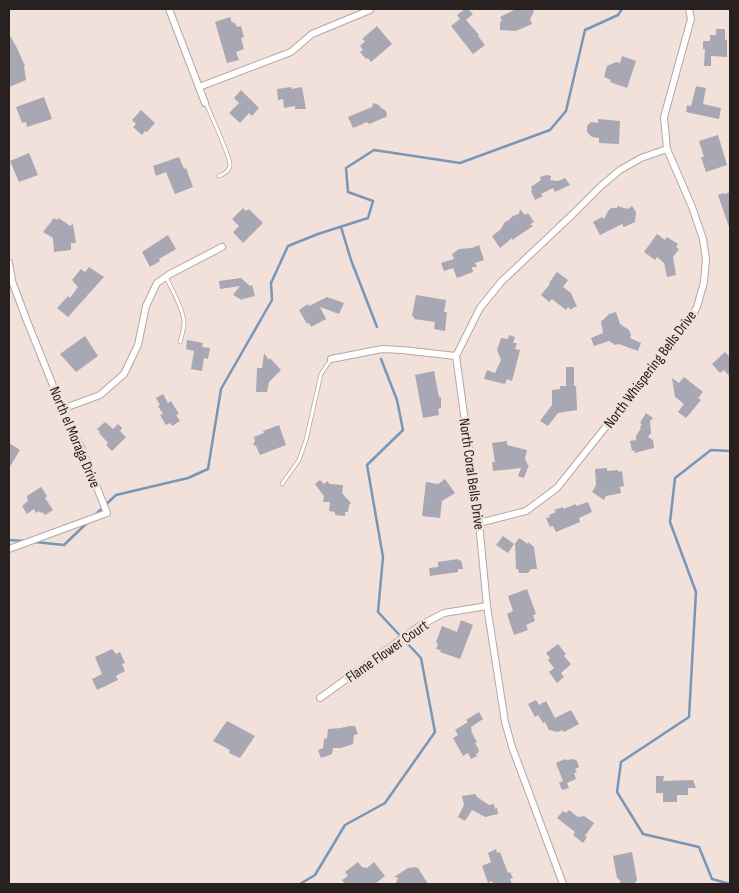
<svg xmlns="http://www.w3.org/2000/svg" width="739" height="893" viewBox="0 0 739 893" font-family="'Sofia Sans Condensed',sans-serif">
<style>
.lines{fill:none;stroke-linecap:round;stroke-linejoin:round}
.stream{stroke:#7796b8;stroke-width:2.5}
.building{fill:#a8a7b4}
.service-casing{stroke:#b6a7a0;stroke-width:4.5}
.minor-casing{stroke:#b6a7a0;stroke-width:8}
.service{stroke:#fff;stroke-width:3}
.minor{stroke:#fff;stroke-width:6}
.labels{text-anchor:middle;stroke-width:5;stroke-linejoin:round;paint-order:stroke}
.street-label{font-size:15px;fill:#27221f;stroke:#f1e1da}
</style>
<rect width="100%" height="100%" fill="#f1e1da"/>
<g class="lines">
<path class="stream" d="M341 227 351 260 377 327
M95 515 116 495 188 478 208 469 221 389 272 300 271 283 288 246 318 234 368 218 373 201 348 192 346 168 374 150 460 163 550 130 566 111 585 30 618 15 622 9
M9 540 25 541
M35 542 64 545 88 522
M300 884 315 875 345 825 385 803 435 732 421 658 378 612 383 557 367 465 403 430 397 400 381 359
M730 884 712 879 699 847 643 834 617 792 621 762 689 717 696 592 670 522 675 478 711 450 730 451"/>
</g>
<path class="building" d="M465 9H468L473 14 466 20 479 35 478 36 485 45 473 54 451 26 460 19 457 15Z
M516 9H532L534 12 530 19 532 24 516 31 500 30V22L502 21 500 17Z
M230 17 232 23 234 22 237 27 241 26 244 37 241 38 244 49 236 52 239 60 227 63 215 22Z
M377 26 392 44 371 62 368 58 366 59 360 52 363 50 360 46 365 41 362 39Z
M716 29H725V40H727V57L711 56V66H704L705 49H703V41H710V35H716Z
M9 34 17 48 25 66H24L26 80 9 87Z
M622 56 636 61 627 88 610 82 611 80 604 77 607 66 616 62 620 63Z
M696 86 706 88 703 104 721 108 719 119 686 112 687 105 691 106Z
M291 87 292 89 302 87 306 109H295V106L284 108 283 99 278 100 277 89Z
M241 90 259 108 252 116 249 113 240 123 229 113 239 103 234 98Z
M44 97 52 119 27 127 26 122 22 123 16 107Z
M373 103 379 105 381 108 385 110 387 114 386 117 369 124 367 122 353 128 348 117 372 107Z
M141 110 155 123 147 132 145 131 142 135 133 127 136 124 132 120Z
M598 119 620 121 619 144 599 143V138L592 137 587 132V126L591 122 598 123Z
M718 135 727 165 706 172 701 157H704L699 141Z
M29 153 38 175 19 182 10 161Z
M179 157 184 169 186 168 193 187 175 194 166 172 156 176 153 166Z
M547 175 551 176 550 180 558 181 565 178 570 185 555 192 553 188 541 194 543 196 535 200 531 191 532 190 531 187 541 180 540 177Z
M730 192V227H729L718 195 724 193 725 194Z
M617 206 628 209 632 206 636 212 635 222 624 227 622 224 600 235 593 222 602 217 604 219 608 211 611 208H617Z
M243 208 246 211 249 209 263 223 243 243 233 232 239 226 232 219Z
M520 209 525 215 528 213 534 222 530 224 533 226 512 240V238L500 248 492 236 500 230 505 222 509 220 513 216 519 214Z
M54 218 57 220 59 218 70 226 73 224 76 243H71V250L54 252 53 238 43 232Z
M657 234 665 240 667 237 678 244 676 247 679 249 673 257 676 275 667 277 664 263 657 257 655 260 644 252Z
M168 235 176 249 159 259 160 261 150 267 142 252Z
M479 245 484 260 475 263 477 267H472L473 272 457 278 453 268 444 271 441 263 454 259 452 254 459 249 472 248Z
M89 267 104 277 68 317 57 308 68 296 70 298 78 287 72 280 81 269 85 272Z
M557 272 568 280 563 287 571 293 577 307H574L571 310 568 307 566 310 552 299 549 302 541 295 550 284 549 283Z
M241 278 250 286 252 285 255 296 243 299 242 300 233 295 240 286 220 289 219 281Z
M416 295 446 300 444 312H447L445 331 434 329 435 322 414 319V317L412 316Z
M327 297 344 303 339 314 320 307 326 319 311 327 309 323 307 324 299 310 308 304 309 306Z
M616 312 620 324 629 330 631 335 630 338 641 343 638 351 619 344 615 345 609 341 594 346 591 338 603 333 601 321 603 320 609 314Z
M509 335 515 337 513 343H517L515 349 520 350 512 381 507 379 505 384 484 379 487 370 495 373 501 360 497 350 501 338 508 339Z
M85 336 98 356 76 372 60 354Z
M187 340 203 343 202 347 210 348 208 359 204 358 202 371 191 369 194 351 186 349Z
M725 352 730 357V377L724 370 720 373 712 364Z
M264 353 269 360 270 358 281 370 269 382 267 392H256L257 368H262Z
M566 367H574V386H576L577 410 558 413 548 426 540 421 552 405V390L560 389V386H566Z
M434 371 439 397H441V408L438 409 439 415 423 418 415 375Z
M684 377 703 392 698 398 701 400 686 418 678 412 684 404 675 397 672 378 679 383Z
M163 394 168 403 171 401 179 414 176 415 180 421 172 426 170 423 166 425 160 415 163 414 158 406 160 405 156 398Z
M646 413 653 418 650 421 651 433 648 437 653 440 654 448 635 453 634 450 632 451 630 441 636 440V436L641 428 640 427 642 424 640 423Z
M105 422 113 429 118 424 122 428 120 431 126 437 112 451 106 445 108 443 99 433 100 432 97 429Z
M279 425 286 445 260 455 256 446 253 445 255 441 254 437 264 433 263 431Z
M507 441V445L527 450 525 459 529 467H528L524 478 518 476 521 468 493 471 492 462H495L492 443Z
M9 443 20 450 9 468Z
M607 468V471L619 470 618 472 622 471 624 486 620 487 621 493 606 496 604 500 592 492 596 485 595 469Z
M445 479 455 493 442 501 440 518 422 516 426 482 438 484Z
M320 480 324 484 328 481 329 484 343 485 342 493 351 503 349 505 348 512H345V516L335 515V512L329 511 330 502H323L324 496 315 484Z
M41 487 47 496 45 498 53 510 45 515 42 512 40 513 39 511 36 513 34 509 27 514 22 506 28 501 27 496Z
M588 502 592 512 579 518 580 522 556 532 553 526 550 527 546 518 550 517 549 515 556 512 554 510 563 507V509L576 504V506Z
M503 536 514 544 508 553 496 545Z
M519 538 528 544V542L534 547 537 569H531L528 573H519L518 569H516L515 544Z
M458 559 459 561 461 560 463 569H458V572L430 576 429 568 438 567V562Z
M527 589 536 614 533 615 535 621 526 625 528 630 514 635 507 614 513 611 508 596Z
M461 620 473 625 460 659 440 652 441 650 436 649 438 644 436 642 442 626 457 632Z
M558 644 566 654 564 656 571 664 561 673 564 677 557 683 549 672 554 668 548 660 550 658 546 653Z
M112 649 116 654 120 652 125 663 122 664 125 671 116 676 118 680 97 690 92 679 102 674 95 657Z
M536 700 539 705 546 701 555 718 571 710 579 724 564 732 562 730 558 732 549 730 545 722 543 723 538 715 535 717 528 704Z
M479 712 483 719 471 727 472 733 477 742 475 743 479 750 478 753 476 754 477 756 471 759 468 753 463 756 453 738 458 735 455 730 468 722 466 720Z
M227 721 255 736 240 758 229 753 230 750 213 741Z
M349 726H355L358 734 354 735 353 744 341 748H333L332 754 321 758 318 750 323 748 324 739 327 738 328 729 341 728Z
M565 759 566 760 574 759 577 761 579 767 575 769 577 772 574 773 576 779 567 783 569 788 562 790 559 783 563 781 556 763Z
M656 776H664L663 781 693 780 696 788H688V795H677V802H663V793H656Z
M475 794 477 797 489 805 494 804 495 809 497 808 498 814 485 817 472 810 465 821 458 817 464 805 462 796Z
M569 810 578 817 584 816 594 823 585 836 587 837 583 843 573 835 575 832 557 818 563 811 566 813Z
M496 849 497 853 500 852 508 873 510 872 513 878 510 879 512 884H493L492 881 488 883 482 866 491 862 488 853Z
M632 852 637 880 634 884H618L621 881 617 878 613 856Z
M358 862 362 867 367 868 374 862 385 876 375 884H345L342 880 348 876 345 872Z
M415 867 418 868 428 884H403L396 883 398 878 394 877 408 868Z"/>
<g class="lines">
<defs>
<path id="service" d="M206 103C210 114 231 157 230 166 229 171 224 174 219 176
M166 277C172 290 183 308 184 322 184 329 182 335 180 342
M282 484 299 460 306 440 321 374 331 359"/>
<path id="minor" d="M169 9 205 103
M199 87 291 52 312 34 370 10
M9 263 10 268 12 281 27 321 52 383 62 409 71 430 80 445 107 513 9 549
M331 359 382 349 402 350 456 356
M62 409 100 395 124 374 138 345 146 306 157 283 170 274 222 247
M479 523 526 511 557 488 686 326 697 307 704 282 706 259 703 239 692 207 667 149 664 117 691 19 689 9
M320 698 421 625 444 613 487 606
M563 884 512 747 505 722 487 606 479 523 456 356 480 308 501 282 573 214 601 186 620 170 641 158 667 149"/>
</defs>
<use href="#service" class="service-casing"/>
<use href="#minor" class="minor-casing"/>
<use href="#service" class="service"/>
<use href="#minor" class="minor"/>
</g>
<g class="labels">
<g class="street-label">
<text transform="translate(650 369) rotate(-53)" y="5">North Whispering Bells Drive</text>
<text transform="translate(75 437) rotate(67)" y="5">North el Moraga Drive</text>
<text transform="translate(472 474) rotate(82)" y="5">North Coral Bells Drive</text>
<text transform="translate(387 651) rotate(-35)" y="5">Flame Flower Court</text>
</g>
</g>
<rect width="739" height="893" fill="none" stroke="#27221f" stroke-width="20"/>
</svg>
